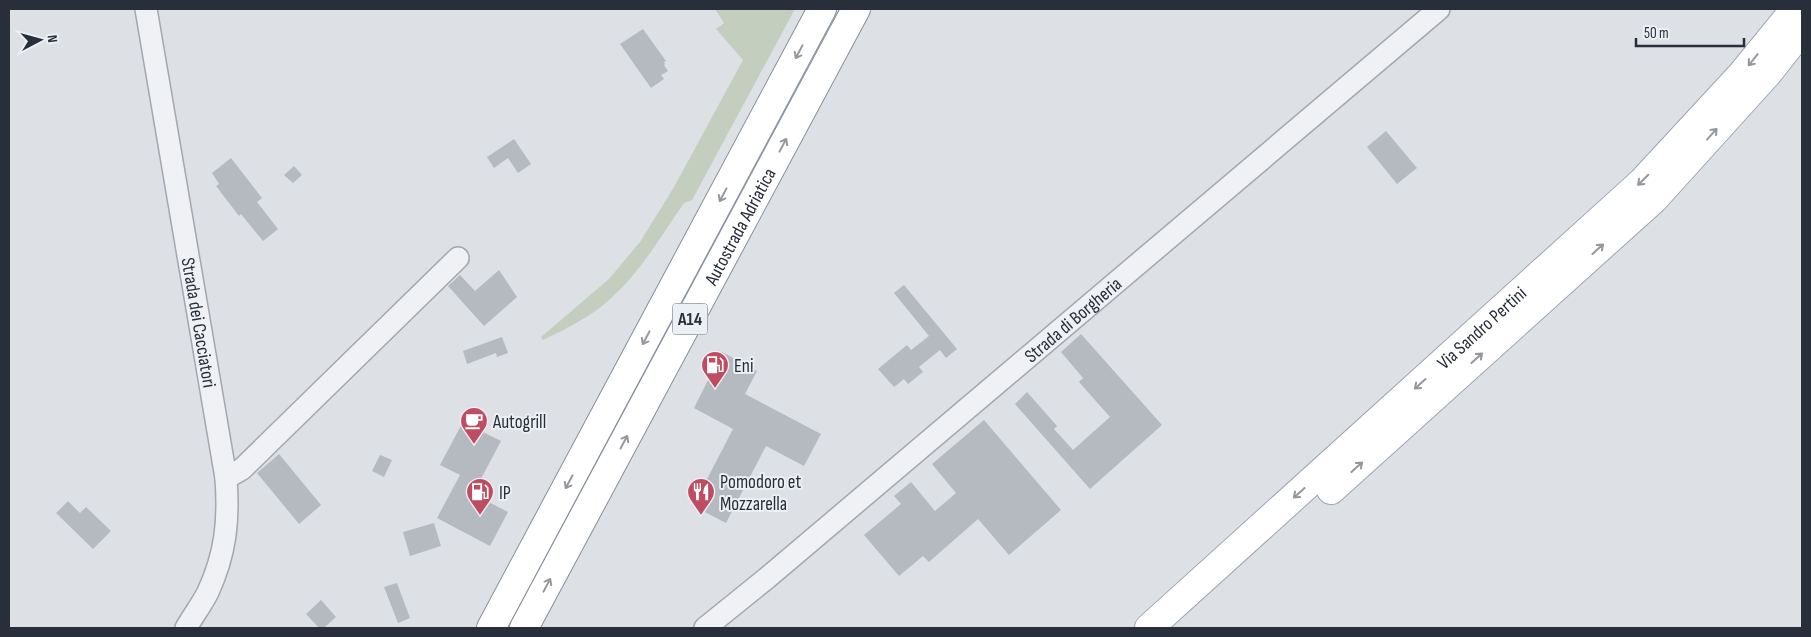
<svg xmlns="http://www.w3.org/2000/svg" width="1811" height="637" viewBox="0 0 1811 637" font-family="'Sofia Sans Condensed',sans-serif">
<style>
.green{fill:#c3cebf}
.building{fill:#b5bac1}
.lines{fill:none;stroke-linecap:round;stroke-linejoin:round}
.minor-casing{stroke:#a3a7ae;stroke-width:24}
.major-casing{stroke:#9da5af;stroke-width:30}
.highway-casing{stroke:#868f9a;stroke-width:30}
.minor{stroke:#eff1f4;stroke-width:21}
.major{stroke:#fff;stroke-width:28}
.highway{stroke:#fff;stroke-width:28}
.oneway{stroke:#94979c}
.labels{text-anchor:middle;stroke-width:4;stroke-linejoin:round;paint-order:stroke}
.shield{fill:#eceff3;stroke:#636972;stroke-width:1}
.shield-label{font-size:18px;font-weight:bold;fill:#282f3a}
.street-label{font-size:19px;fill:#282f3a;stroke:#eceff3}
.poi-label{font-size:19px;fill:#282f3a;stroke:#eceff3;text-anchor:start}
</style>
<rect width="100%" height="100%" fill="#dde0e5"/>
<path class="green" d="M715 9H795L692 200 684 203C661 236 640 273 609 300 590 317 566 329 543 340L541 337 609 279 640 242 674 187 743 60 716 29 724 23Z"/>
<path class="building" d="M643 29 666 61 664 62 665 64 664 65 668 71 661 75 664 79 651 88 620 44Z
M1386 131 1417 168 1397 184 1367 147Z
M514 139 531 164 518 173 508 158 494 168 487 157Z
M231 158 262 198 257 202 278 229 263 241 241 214 239 216 216 186 219 184 212 173Z
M294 166 302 175 293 183 284 175Z
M499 270 517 297 484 326 448 286 460 275 475 291Z
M904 285 957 349 946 358 940 350 919 367 923 372 908 384 904 379 894 387 878 369 907 345 911 350 929 336 894 293Z
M1081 334 1162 425 1090 489 1015 404 1027 392 1057 426 1054 429 1073 450 1110 417 1079 382 1083 378 1061 352Z
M502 337 508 353 497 357 496 353 467 364 463 351Z
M722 352 757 371 745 394 821 434 804 466 766 446 726 523 693 506 733 429 694 408Z
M465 418 483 428 481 431 501 441 473 494 508 512 490 546 437 518 460 475 440 465Z
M984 420 1061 510 1009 555 978 519 929 562 923 556 899 576 864 535 901 504 894 496 911 482 935 511 956 493 932 464Z
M279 454 321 505 299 524 257 473Z
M380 455 392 460 384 477 372 471Z
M68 501 80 513 86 507 111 531 93 549 56 513Z
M434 523 441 546 410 556 403 532Z
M397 583 410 618 398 623 384 587Z
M321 600 336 617 324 628H319L306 614Z"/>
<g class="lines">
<defs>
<g id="minor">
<path id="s1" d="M146 9 226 478C229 520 226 553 208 592 202 604 193 616 186 628"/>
<path d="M226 478 242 469 458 258"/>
<path id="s2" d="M705 628 767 578 1439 9"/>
</g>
<g id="major">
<path d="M1331 490 1654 199 1768 73 1802 30"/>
<path id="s3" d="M1149 628 1642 182 1741 75 1795 9"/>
</g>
<g id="highway">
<path d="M491 628 822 9"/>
<path id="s4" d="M524 628 856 9"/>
</g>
</defs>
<use href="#minor" class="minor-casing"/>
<use href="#major" class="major-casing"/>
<use href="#highway" class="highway-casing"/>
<use href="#minor" class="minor"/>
<use href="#major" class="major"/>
<use href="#highway" class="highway"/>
</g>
<defs><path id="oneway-shaft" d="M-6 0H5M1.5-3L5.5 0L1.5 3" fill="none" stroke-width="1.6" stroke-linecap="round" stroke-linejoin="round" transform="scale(1.25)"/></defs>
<g class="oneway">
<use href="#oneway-shaft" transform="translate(799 52) rotate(118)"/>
<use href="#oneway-shaft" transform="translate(1753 60) rotate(129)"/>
<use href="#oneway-shaft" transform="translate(1712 134) rotate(-48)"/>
<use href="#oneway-shaft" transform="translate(783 145) rotate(-62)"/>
<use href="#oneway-shaft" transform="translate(1643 180) rotate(135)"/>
<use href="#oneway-shaft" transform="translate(723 195) rotate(118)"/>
<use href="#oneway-shaft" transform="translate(1598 249) rotate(-42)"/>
<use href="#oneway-shaft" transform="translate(646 338) rotate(118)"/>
<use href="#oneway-shaft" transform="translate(1477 358) rotate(-42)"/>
<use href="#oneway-shaft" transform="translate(1420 384) rotate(138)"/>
<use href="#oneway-shaft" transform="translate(624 442) rotate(-62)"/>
<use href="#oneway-shaft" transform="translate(1357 467) rotate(-42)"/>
<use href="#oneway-shaft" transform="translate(569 482) rotate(118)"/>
<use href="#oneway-shaft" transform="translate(1299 493) rotate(138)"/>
<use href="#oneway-shaft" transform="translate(547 585) rotate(-62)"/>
</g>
<defs>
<symbol id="fuel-pin" viewBox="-11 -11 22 30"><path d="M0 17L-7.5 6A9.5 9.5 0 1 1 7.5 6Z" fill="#bf4d62" stroke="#eceff3"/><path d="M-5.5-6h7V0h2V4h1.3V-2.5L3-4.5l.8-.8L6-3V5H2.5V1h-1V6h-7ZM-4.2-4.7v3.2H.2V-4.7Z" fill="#fff"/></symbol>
<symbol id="cafe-pin" viewBox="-11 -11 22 30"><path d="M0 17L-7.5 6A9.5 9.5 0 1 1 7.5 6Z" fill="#bf4d62" stroke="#eceff3"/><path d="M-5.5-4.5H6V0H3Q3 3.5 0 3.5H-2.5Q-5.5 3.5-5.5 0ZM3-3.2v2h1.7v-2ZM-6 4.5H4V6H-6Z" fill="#fff"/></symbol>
<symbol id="restaurant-pin" viewBox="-11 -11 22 30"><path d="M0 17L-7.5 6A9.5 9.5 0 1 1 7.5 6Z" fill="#bf4d62" stroke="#eceff3"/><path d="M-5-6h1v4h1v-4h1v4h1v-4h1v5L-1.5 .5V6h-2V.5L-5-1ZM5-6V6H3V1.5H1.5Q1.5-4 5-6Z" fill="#fff"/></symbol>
</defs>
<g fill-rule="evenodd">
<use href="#fuel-pin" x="699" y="349" width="32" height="43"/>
<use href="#cafe-pin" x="458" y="405" width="32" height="43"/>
<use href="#fuel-pin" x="464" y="476" width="32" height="43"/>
<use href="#restaurant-pin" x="685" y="476" width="32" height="43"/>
</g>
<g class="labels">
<rect class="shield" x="672.5" y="303.5" width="35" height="31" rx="4"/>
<g class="shield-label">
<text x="690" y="325">A14</text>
</g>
<g class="street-label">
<text dy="7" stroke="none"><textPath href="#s4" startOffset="456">Autostrada Adriatica</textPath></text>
<text dy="7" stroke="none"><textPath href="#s2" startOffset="480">Strada di Borgheria</textPath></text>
<text dy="7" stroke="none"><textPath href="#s1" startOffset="318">Strada dei Cacciatori</textPath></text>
<text dy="7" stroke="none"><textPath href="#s3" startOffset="448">Via Sandro Pertini</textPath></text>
</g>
<g class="poi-label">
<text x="734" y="372">Eni</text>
<text x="493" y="428">Autogrill</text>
<text x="720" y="488">Pomodoro et<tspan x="720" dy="22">Mozzarella</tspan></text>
<text x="499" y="499">IP</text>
</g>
</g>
<rect width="1811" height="637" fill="none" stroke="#282f3a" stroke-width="20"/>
<g transform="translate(40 40) rotate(84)" stroke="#eceff3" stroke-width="4" paint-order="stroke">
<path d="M0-4L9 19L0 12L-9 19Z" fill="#282f3a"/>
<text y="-8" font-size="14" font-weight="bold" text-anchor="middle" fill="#282f3a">N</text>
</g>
<path d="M1636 38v8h108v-8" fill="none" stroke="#282f3a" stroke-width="2.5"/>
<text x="1644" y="38" font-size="15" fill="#282f3a" stroke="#eceff3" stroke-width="4" paint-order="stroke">50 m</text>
</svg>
